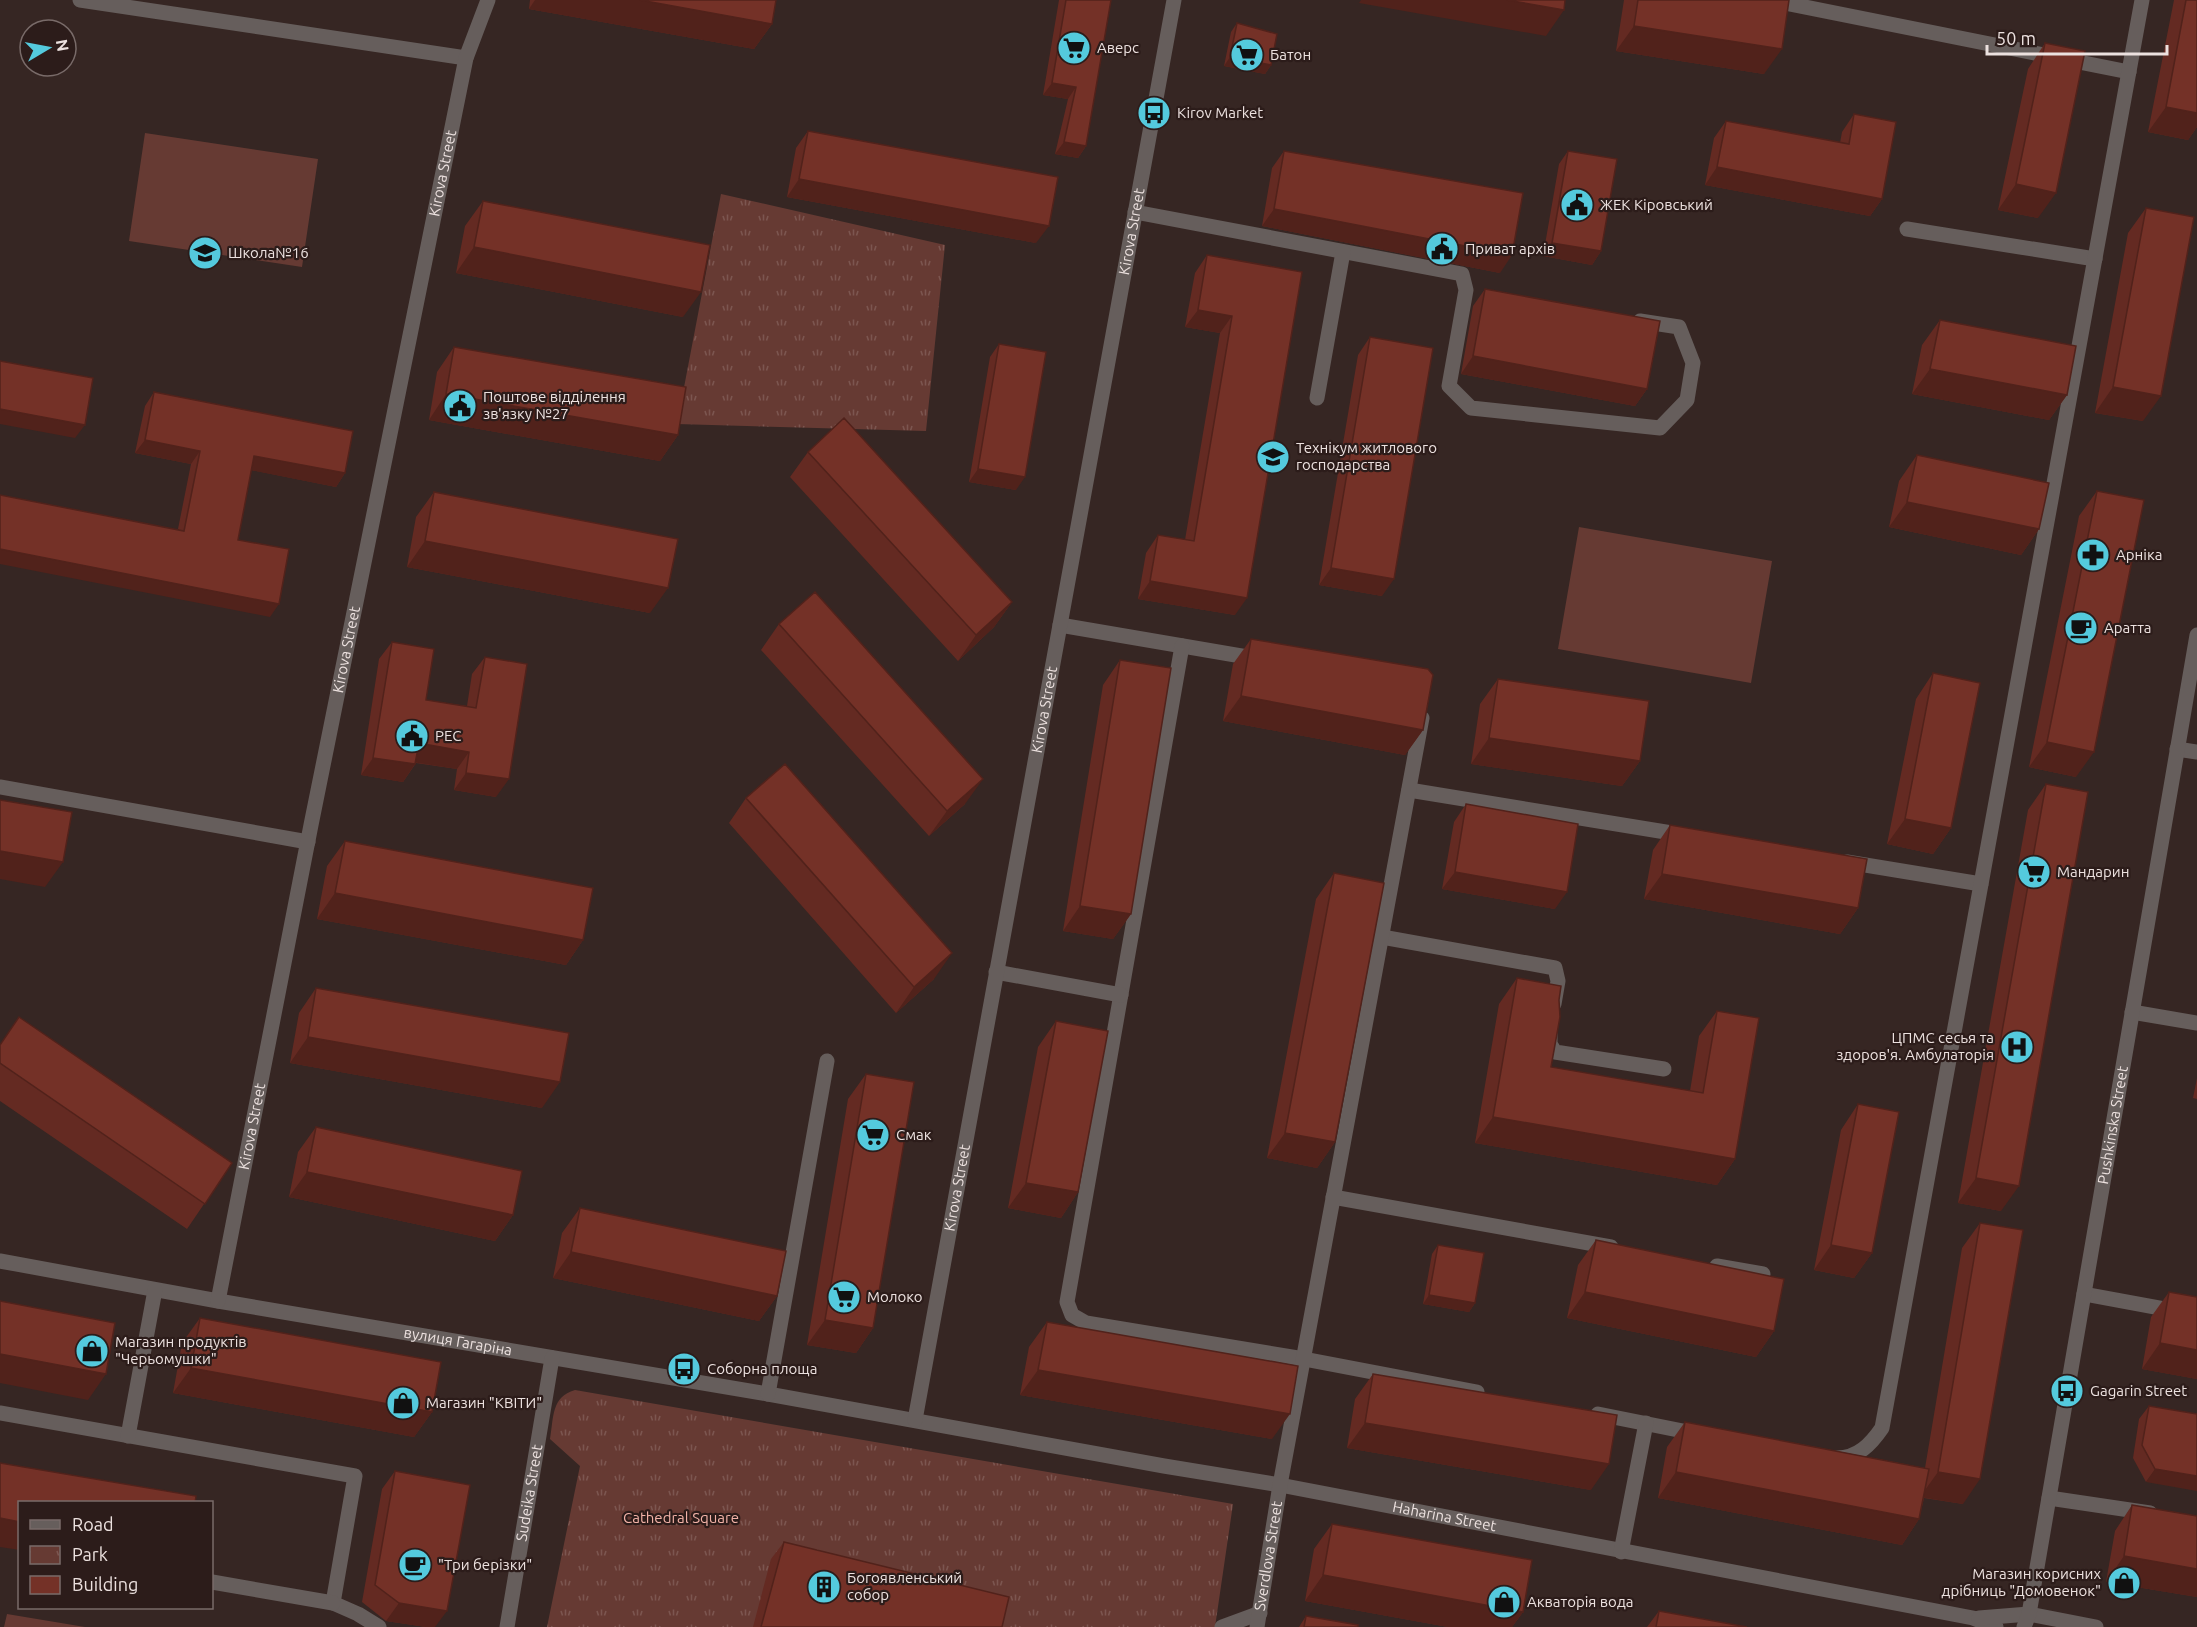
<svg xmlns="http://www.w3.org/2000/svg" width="2197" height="1627" viewBox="0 0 2197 1627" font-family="Ubuntu,sans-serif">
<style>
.green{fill:#663a33}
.park{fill:url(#park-tufts)}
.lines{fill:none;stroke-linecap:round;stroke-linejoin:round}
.minor{stroke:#665e5c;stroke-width:15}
.wall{fill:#642a22}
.shaded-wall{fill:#51221b}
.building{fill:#743127;stroke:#51221b;stroke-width:1.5}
.labels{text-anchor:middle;stroke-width:4.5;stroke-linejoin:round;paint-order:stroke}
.poi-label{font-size:15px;fill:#ece1df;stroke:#2c1c1a;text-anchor:start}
.street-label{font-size:15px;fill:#ece1df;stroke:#2c1c1a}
.park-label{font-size:15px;fill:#f3b3a8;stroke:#2c1c1a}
</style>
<defs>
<pattern id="park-tufts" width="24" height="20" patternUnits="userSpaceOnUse" patternTransform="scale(1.5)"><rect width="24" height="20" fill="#663a33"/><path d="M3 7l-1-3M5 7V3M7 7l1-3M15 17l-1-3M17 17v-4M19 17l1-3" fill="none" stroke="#7c5650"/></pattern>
</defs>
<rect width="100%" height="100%" fill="#362623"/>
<path class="green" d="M145 133 318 159 302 267 129 241Z
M1579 527 1772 561 1751 683 1558 649Z
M7 1614 85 1627H4Z"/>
<path class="park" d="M721 194 945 245 926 431 677 424Z
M575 1390 1233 1504 1215 1627H547L580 1466 550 1439C554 1417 551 1397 575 1390Z"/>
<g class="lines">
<g class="minor">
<path d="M80 0 466 58"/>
<path d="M1770 0 2129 72"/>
<path d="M1135 212 1462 274 1466 290 1449 386 1471 408 1660 428 1687 400 1693 363 1679 327 1640 321"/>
<path d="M1907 229 2095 259"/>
<path d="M1317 398 1343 252"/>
<path d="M1060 625 1259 659"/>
<path d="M1182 646 1067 1302 1072 1315 1086 1323 1304 1359 1477 1392"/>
<path d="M2177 749 2197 752"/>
<path d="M0 787 308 842"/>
<path d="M1409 790 1684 835"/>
<path d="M1847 862 1981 884"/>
<path d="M1382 937 1555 968 1558 981 1554 1004"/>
<path d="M996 972 1121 995"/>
<path d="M2132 1012 2197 1023"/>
<path d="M1550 1031V1044L1555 1052 1664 1069"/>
<path d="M1333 1197 1611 1247"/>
<path id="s1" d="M0 1261 218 1301 768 1394 1164 1466 1280 1485 1973 1618 1996 1627"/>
<path d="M1717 1266 1763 1274"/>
<path d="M2084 1294 2197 1315"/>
<path id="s2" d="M218 1301 311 825 466 58 488 0"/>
<path d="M768 1394 827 1061"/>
<path d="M0 1413 355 1476 333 1603 358 1614 379 1627"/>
<path d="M1598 1414 1698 1434"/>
<path id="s3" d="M915 1420 1174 0"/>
<path d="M128 1436 155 1290"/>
<path d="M1837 1458C1858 1458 1871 1444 1882 1428L2142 0"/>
<path d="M2049 1498 2150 1513"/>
<path d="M1621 1552 1646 1423"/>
<path d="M212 1582 333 1603"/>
<path d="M1979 1618 2029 1614 2096 1627"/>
<path id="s4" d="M507 1627 552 1358"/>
<path d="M1222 1627 1260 1613"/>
<path id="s5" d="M1257 1627 1280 1485 1422 718"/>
<path id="s6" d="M2024 1627 2029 1614 2197 635"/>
</g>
</g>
<path class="wall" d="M530 0H776L772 24 754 49 529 9Z
M1059 0H1111L1086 146 1078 158 1055 154 1068 99 1043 95Z
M1624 0H1789L1764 74 1616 51Z
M2174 0H2197V127L2188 140 2148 132Z
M1237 23 1271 65 1265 74 1224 66 1231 32Z
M2045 43 2038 218 1998 210 2028 69Z
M1854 114 1882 199 1870 216 1705 185 1714 138 1726 121 1840 143 1842 132Z
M808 131 1036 243 787 197 796 148Z
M1284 151 1500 273 1262 226 1272 168Z
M1568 151 1601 251 1592 265 1543 256 1559 164Z
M483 201 683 317 456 273 465 226Z
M2146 208 2143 421 2095 413 2128 233Z
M1207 255 1302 272 1235 615 1138 599 1146 553 1158 535 1185 540 1220 333 1185 327 1195 273Z
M1485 289 1647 389 1635 406 1461 374 1473 306Z
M1940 320 2067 395 2049 420 1912 394 1922 345Z
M1370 337 1382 596 1319 585 1358 355Z
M999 344 1016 490 969 482 990 357Z
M454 347 678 435 660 461 429 420 437 372Z
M154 392 345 473 336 487 251 470 238 540 270 617 178 529 191 464 135 453 145 406Z
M808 452 1012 602 994 627 958 661 790 477Z
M1917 455 2039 529 2021 555 1889 527 1899 481Z
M2097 491 2076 777 2029 767 2079 516Z
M434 492 650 613 407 567 416 517Z
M779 624 965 804 929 836 761 650Z
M1251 639 1423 730 1405 755 1223 721 1233 664Z
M392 642 426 700 467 706 472 674 485 657 496 797 454 790 457 769 416 763 403 782 361 775 379 659Z
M1120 660 1131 914 1113 939 1063 931 1103 685Z
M1933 673 1951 828 1933 854 1887 844 1916 699Z
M1498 679 1640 761 1622 786 1471 764 1480 704Z
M2046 784 2001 1211 1958 1203 2028 810Z
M746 798 934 979 896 1013 729 823Z
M1466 804 1555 909 1442 889 1454 822Z
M1670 825 1858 908 1840 934 1644 899 1653 850Z
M345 841 583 940 566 965 317 919 327 866Z
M1334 873 1335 1142 1317 1168 1267 1158 1316 899Z
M1517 978 1559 1000 1551 1067 1690 1091 1699 1036 1717 1011 1735 1159 1717 1185 1475 1143 1499 1004Z
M316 988 542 1108 290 1063 299 1013Z
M1056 1021 1078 1192 1061 1218 1008 1208 1038 1047Z
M0 1044 232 1163 187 1229 0 1101Z
M866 1074 873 1328 856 1353 807 1345 848 1099Z
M2197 1078V1099L2193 1098Z
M1858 1104 1872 1253 1854 1278 1814 1270 1841 1130Z
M316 1127 513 1215 495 1241 289 1197 298 1152Z
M580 1208 777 1296 759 1321 553 1278 562 1233Z
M1980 1223 1963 1504 1924 1498 1919 1519 1902 1545 1658 1498 1667 1447 1685 1422 1925 1468 1962 1248Z
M1596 1240 1774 1331 1756 1357 1567 1318 1578 1265Z
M1438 1245 1475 1303 1469 1312 1423 1304 1432 1254Z
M2169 1292 2197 1297V1379L2142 1369 2151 1317Z
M200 1318 432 1412 414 1437 173 1393 182 1343Z
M1047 1322 1272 1439 1020 1395 1029 1347Z
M1373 1374 1591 1490 1347 1448 1355 1399Z
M2149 1406 2197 1414 2146 1482 2133 1458 2139 1419Z
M395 1471 435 1627H426L386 1621 362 1602 382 1489Z
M2132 1505 2197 1516V1597L2106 1582 2115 1531Z
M1332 1524 1523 1612 1512 1627H1448L1305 1601 1314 1549Z
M784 1542 1002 1627H753L771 1559Z
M1659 1611 1747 1627H1647Z
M1306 1616 1358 1627H1299Z"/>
<path class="shaded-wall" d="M535 0H640L772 24 754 49 529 9Z
M1361 0H1507L1564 10 1546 36 1359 3Z
M1634 26 1782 49 1764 74 1616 51Z
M1230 57 1271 65 1265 74 1224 66Z
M1052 83 1076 87 1068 99 1043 95Z
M2166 107 2197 113V127L2188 140 2148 132Z
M1064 142 1086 146 1078 158 1055 154Z
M1717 167 1882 199 1870 216 1705 185Z
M799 179 1049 226 1036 243 787 197Z
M2016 184 2056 193 2038 218 1998 210Z
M1274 209 1512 255 1500 273 1262 226Z
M1552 243 1601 251 1592 265 1543 256Z
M474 247 701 292 683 317 456 273Z
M1198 310 1232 316 1220 333 1185 327Z
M1473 356 1647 389 1635 406 1461 374Z
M1930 369 2067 395 2049 420 1912 394Z
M2113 387 2161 396 2143 421 2095 413Z
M446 394 678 435 660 461 429 420Z
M0 409 85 425 75 438 0 424Z
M145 440 200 451 191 464 135 453Z
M254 456 345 473 336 487 245 469Z
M978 469 1025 477 1016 490 969 482Z
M1907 502 2039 529 2021 555 1889 527Z
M425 541 668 588 650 613 407 567Z
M0 549 279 604 270 617 0 564Z
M1331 568 1394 579 1382 596 1319 585Z
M1150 581 1247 598 1235 615 1138 599Z
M1012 602 994 627 958 661 976 635Z
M1241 696 1423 730 1405 755 1223 721Z
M1489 738 1640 761 1622 786 1471 764Z
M2047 742 2094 752 2076 777 2029 767Z
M419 743 469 752 457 769 406 761Z
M373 758 415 764 403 782 361 775Z
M466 773 509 779 496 797 454 790Z
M983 779 965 804 929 836 947 811Z
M1905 819 1951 828 1933 854 1887 844Z
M0 851 63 862 45 887 0 879Z
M1455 872 1567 892 1555 909 1442 889Z
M1662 874 1858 908 1840 934 1644 899Z
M335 893 583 940 566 965 317 919Z
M1080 906 1131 914 1113 939 1063 931Z
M952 953 934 979 896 1013 914 987Z
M308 1037 560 1082 542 1108 290 1063Z
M1493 1117 1735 1159 1717 1185 1475 1143Z
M1285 1133 1335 1142 1317 1168 1267 1158Z
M307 1172 513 1215 495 1241 289 1197Z
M1976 1178 2019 1186 2001 1211 1958 1203Z
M1026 1183 1078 1192 1061 1218 1008 1208Z
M1831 1245 1872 1253 1854 1278 1814 1270Z
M571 1252 777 1296 759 1321 553 1278Z
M1585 1292 1774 1331 1756 1357 1567 1318Z
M1429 1295 1475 1303 1469 1312 1423 1304Z
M825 1320 873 1328 856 1353 807 1345Z
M2160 1343 2197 1350V1379L2142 1369Z
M0 1354 106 1374 88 1400 0 1383Z
M191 1368 432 1412 414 1437 173 1393Z
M1038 1370 1290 1414 1272 1439 1020 1395Z
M1365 1423 1609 1464 1591 1490 1347 1448Z
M2155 1469 2197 1476V1491L2146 1482Z
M1676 1472 1919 1519 1902 1545 1658 1498Z
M1938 1472 1980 1479 1963 1504 1920 1497Z
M0 1518 20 1522V1550L0 1547Z
M2124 1556 2197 1569V1597L2106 1582Z
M1323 1575 1523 1612 1512 1627H1448L1305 1601Z
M399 1603 447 1611 435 1627H426L386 1621Z"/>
<path class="building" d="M640 0H776L772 24Z
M1066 0H1111L1086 146 1064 142 1076 87 1052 83Z
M1507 0H1565L1564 10Z
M1638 0H1789L1782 49 1634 26Z
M2186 0H2197V113L2166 107Z
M1237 23 1277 34 1271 65 1230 57Z
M2045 43 2085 51 2056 193 2016 184Z
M1854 114 1896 122 1882 199 1717 167 1726 121 1849 144Z
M808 131 1058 177 1049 226 799 179Z
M1284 151 1523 193 1512 255 1274 209Z
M1568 151 1617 159 1601 251 1552 243Z
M483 201 710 245 701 292 474 247Z
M2146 208 2194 217 2161 396 2113 387Z
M1207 255 1302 272 1247 598 1150 581 1158 535 1194 541 1232 316 1198 310Z
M1485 289 1660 321 1647 389 1473 356Z
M1940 320 2076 346 2067 395 1930 369Z
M1370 337 1433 348 1394 579 1331 568Z
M999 344 1046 352 1025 477 978 469Z
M454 347 686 387 678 435 446 394Z
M0 361 93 378 85 425 0 409Z
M154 392 353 431 345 473 254 456 238 540 289 549 279 604 0 549V495L184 531 200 451 145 440Z
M844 418 1012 602 976 635 808 452Z
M1917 455 2049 483 2039 529 1907 502Z
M2097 491 2144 500 2094 752 2047 742Z
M434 492 678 539 668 588 425 541Z
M815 592 983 779 947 811 779 624Z
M1251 639 1428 669 1433 675 1423 730 1241 696Z
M392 642 434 649 426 700 476 708 485 657 527 664 509 779 466 773 469 752 419 743 415 764 373 758Z
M1120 660 1171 668 1131 914 1080 906Z
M1933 673 1980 683 1951 828 1905 819Z
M1498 679 1649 701 1640 761 1489 738Z
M785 764 952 953 914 987 746 798Z
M2046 784 2088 792 2019 1186 1976 1178Z
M0 800 72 812 63 862 0 851Z
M1466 804 1578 824 1567 892 1455 872Z
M1670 825 1867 859 1858 908 1662 874Z
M345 841 593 888 583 940 335 893Z
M1334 873 1384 883 1335 1142 1285 1133Z
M1517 978 1561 986 1559 1000 1560 1017 1551 1067 1703 1093 1717 1011 1759 1018 1735 1159 1493 1117Z
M316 988 569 1033 560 1082 308 1037Z
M19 1017 232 1163 205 1204 0 1063V1045Z
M1056 1021 1108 1031 1078 1192 1026 1183Z
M866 1074 914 1082 873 1328 825 1320Z
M1858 1104 1899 1112 1872 1253 1831 1245Z
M316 1127 522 1171 513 1215 307 1172Z
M580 1208 786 1251 777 1296 571 1252Z
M1980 1223 2023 1230 1980 1479 1938 1472Z
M1596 1240 1784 1279 1774 1331 1585 1292Z
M1438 1245 1484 1253 1475 1303 1429 1295Z
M2169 1292 2197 1297V1350L2160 1343Z
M0 1301 115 1323 106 1374 0 1354Z
M200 1318 441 1362 432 1412 191 1368Z
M1047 1322 1298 1366 1290 1414 1038 1370Z
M1373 1374 1617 1415 1609 1464 1365 1423Z
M2149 1406 2197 1414V1476L2155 1469 2142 1445Z
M1685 1422 1929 1469 1919 1519 1676 1472Z
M0 1463 196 1496 195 1503H20V1522L0 1518Z
M395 1471 470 1485 447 1611 399 1603 375 1585Z
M2132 1505 2197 1516V1569L2124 1556Z
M1332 1524 1532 1560 1523 1612 1323 1575Z
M784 1542 1009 1597 1002 1627H761Z
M1659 1611 1747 1627H1656Z
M1306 1616 1358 1625V1627H1304Z"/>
<defs>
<symbol id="supermarket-disc" viewBox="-11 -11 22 22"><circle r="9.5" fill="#54cadd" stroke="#2c1c1a"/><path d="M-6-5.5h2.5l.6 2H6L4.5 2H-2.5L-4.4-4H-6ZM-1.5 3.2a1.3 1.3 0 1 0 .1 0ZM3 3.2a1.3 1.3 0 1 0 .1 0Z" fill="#111"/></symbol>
<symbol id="bus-disc" viewBox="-11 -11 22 22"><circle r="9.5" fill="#54cadd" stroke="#2c1c1a"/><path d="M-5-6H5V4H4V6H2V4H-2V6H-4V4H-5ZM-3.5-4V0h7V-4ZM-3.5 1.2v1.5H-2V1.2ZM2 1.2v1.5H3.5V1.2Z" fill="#111"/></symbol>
<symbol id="civic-disc" viewBox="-11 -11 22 22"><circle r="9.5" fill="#54cadd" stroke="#2c1c1a"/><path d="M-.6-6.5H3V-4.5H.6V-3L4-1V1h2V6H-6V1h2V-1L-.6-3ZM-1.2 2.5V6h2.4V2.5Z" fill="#111"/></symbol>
<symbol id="school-disc" viewBox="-11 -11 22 22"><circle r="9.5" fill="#54cadd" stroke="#2c1c1a"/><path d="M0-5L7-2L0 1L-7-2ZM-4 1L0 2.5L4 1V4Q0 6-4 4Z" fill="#111"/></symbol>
<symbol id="university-disc" viewBox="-11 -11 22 22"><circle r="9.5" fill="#54cadd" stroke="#2c1c1a"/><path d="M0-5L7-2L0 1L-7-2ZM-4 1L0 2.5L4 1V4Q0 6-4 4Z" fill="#111"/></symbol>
<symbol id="pharmacy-disc" viewBox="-11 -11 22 22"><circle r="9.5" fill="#54cadd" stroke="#2c1c1a"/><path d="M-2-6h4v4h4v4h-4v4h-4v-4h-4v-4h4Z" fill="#111"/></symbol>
<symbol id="cafe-disc" viewBox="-11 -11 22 22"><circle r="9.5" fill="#54cadd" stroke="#2c1c1a"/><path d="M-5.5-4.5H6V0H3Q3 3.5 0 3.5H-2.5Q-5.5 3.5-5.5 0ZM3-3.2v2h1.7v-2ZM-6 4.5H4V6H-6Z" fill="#111"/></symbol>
<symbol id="hospital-disc" viewBox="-11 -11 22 22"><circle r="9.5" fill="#54cadd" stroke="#2c1c1a"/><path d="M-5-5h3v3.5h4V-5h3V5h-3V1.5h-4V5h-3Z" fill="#111"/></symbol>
<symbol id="shop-disc" viewBox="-11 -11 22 22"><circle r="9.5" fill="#54cadd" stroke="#2c1c1a"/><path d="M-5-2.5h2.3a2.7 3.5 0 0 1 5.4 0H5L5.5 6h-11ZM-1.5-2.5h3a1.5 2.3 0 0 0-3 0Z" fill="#111"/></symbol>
<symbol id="building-disc" viewBox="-11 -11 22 22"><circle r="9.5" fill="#54cadd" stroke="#2c1c1a"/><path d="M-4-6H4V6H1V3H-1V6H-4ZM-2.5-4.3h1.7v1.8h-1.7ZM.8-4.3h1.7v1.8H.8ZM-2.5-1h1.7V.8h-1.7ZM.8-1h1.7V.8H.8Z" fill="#111"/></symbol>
</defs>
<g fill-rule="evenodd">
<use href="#supermarket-disc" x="1055" y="29" width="38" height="38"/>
<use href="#supermarket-disc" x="1228" y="36" width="38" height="38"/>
<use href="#bus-disc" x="1135" y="94" width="38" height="38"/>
<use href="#civic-disc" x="1558" y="186" width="38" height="38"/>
<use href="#civic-disc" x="1423" y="230" width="38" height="38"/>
<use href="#school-disc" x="186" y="234" width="38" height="38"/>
<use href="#civic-disc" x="441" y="387" width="38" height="38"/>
<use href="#university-disc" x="1254" y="438" width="38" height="38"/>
<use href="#pharmacy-disc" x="2074" y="536" width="38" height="38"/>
<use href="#cafe-disc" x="2062" y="609" width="38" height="38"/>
<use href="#civic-disc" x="393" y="717" width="38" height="38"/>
<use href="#supermarket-disc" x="2015" y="853" width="38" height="38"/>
<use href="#hospital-disc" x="1998" y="1028" width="38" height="38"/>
<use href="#supermarket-disc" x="854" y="1116" width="38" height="38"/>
<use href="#supermarket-disc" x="825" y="1278" width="38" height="38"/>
<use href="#shop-disc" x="73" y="1332" width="38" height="38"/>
<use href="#bus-disc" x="665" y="1350" width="38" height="38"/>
<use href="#bus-disc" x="2048" y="1372" width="38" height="38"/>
<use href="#shop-disc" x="384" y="1384" width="38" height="38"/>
<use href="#cafe-disc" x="396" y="1546" width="38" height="38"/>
<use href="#shop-disc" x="2105" y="1564" width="38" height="38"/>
<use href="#building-disc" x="805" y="1568" width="38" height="38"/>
<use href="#shop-disc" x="1485" y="1583" width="38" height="38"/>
</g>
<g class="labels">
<g class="poi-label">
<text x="1097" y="53">Аверс</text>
<text x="1270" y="60">Батон</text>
<text x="1177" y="118">Kirov Market</text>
<text x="1600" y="210">ЖЕК Кіровський</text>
<text x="1465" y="254">Приват архів</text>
<text x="228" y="258">Школа№16</text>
<text x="483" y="402">Поштове відділення<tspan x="483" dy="17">зв'язку №27</tspan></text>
<text x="1296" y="453">Технікум житлового<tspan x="1296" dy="17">господарства</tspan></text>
<text x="2116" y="560">Арніка</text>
<text x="2104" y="633">Аратта</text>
<text x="435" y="741">РЕС</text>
<text x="2057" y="877">Мандарин</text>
<text x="1994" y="1043" text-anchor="end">ЦПМС сесья та<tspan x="1994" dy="17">здоров'я. Амбулаторія</tspan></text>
<text x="896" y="1140">Смак</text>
<text x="867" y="1302">Молоко</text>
<text x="115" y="1347">Магазин продуктів<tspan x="115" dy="17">"Черьомушки"</tspan></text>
<text x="707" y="1374">Соборна площа</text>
<text x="2090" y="1396">Gagarin Street</text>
<text x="426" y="1408">Магазин "КВІТИ"</text>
<text x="438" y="1570">"Три берізки"</text>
<text x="2101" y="1579" text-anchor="end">Магазин корисних<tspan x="2101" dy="17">дрібниць "Домовенок"</tspan></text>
<text x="847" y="1583">Богоявленський<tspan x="847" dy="17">собор</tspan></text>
<text x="1527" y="1607">Акваторія вода</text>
</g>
<g class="street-label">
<text dy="5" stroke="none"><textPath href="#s2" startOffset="1150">Kirova Street</textPath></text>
<text dy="5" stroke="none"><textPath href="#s3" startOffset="1208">Kirova Street</textPath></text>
<text dy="5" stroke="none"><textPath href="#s2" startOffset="664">Kirova Street</textPath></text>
<text dy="5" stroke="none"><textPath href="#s3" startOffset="722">Kirova Street</textPath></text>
<text dy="5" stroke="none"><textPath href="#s6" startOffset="510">Pushkinska Street</textPath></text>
<text dy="5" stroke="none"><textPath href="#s2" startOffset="178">Kirova Street</textPath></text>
<text dy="5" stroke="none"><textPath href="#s3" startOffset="236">Kirova Street</textPath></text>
<text dy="5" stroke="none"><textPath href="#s1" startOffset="465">вулиця Гагаріна</textPath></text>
<text dy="5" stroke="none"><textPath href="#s4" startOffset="136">Sudeika Street</textPath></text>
<text dy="5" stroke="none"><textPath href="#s1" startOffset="1467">Haharina Street</textPath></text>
<text dy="5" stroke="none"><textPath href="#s5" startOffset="72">Sverdlova Street</textPath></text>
</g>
<g class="park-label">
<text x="681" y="1523">Cathedral Square</text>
</g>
</g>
<rect x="18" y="1501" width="195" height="108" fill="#2c1c1a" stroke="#796b69" stroke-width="1.5"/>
<rect x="30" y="1520" width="30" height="9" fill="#665e5c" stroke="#796b69" stroke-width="1.5"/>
<text x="72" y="1531" font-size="18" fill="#ece1df">Road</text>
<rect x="30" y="1546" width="30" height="18" fill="url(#park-tufts)" stroke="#796b69" stroke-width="1.5"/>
<text x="72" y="1561" font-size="18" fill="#ece1df">Park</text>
<rect x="30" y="1576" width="30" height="18" fill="#743127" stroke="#796b69" stroke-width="1.5"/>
<text x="72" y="1591" font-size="18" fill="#ece1df">Building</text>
<g transform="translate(48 48) rotate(80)"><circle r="28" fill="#2c1c1a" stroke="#796b69" stroke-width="1.5"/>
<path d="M0-4.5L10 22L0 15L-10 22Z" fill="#54cadd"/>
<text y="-9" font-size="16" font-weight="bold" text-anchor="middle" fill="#ece1df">N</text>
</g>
<path d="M1987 45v9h180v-9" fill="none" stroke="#ece1df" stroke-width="3"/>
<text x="1996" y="45" font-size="18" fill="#ece1df" stroke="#2c1c1a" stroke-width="4.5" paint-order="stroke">50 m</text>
</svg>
